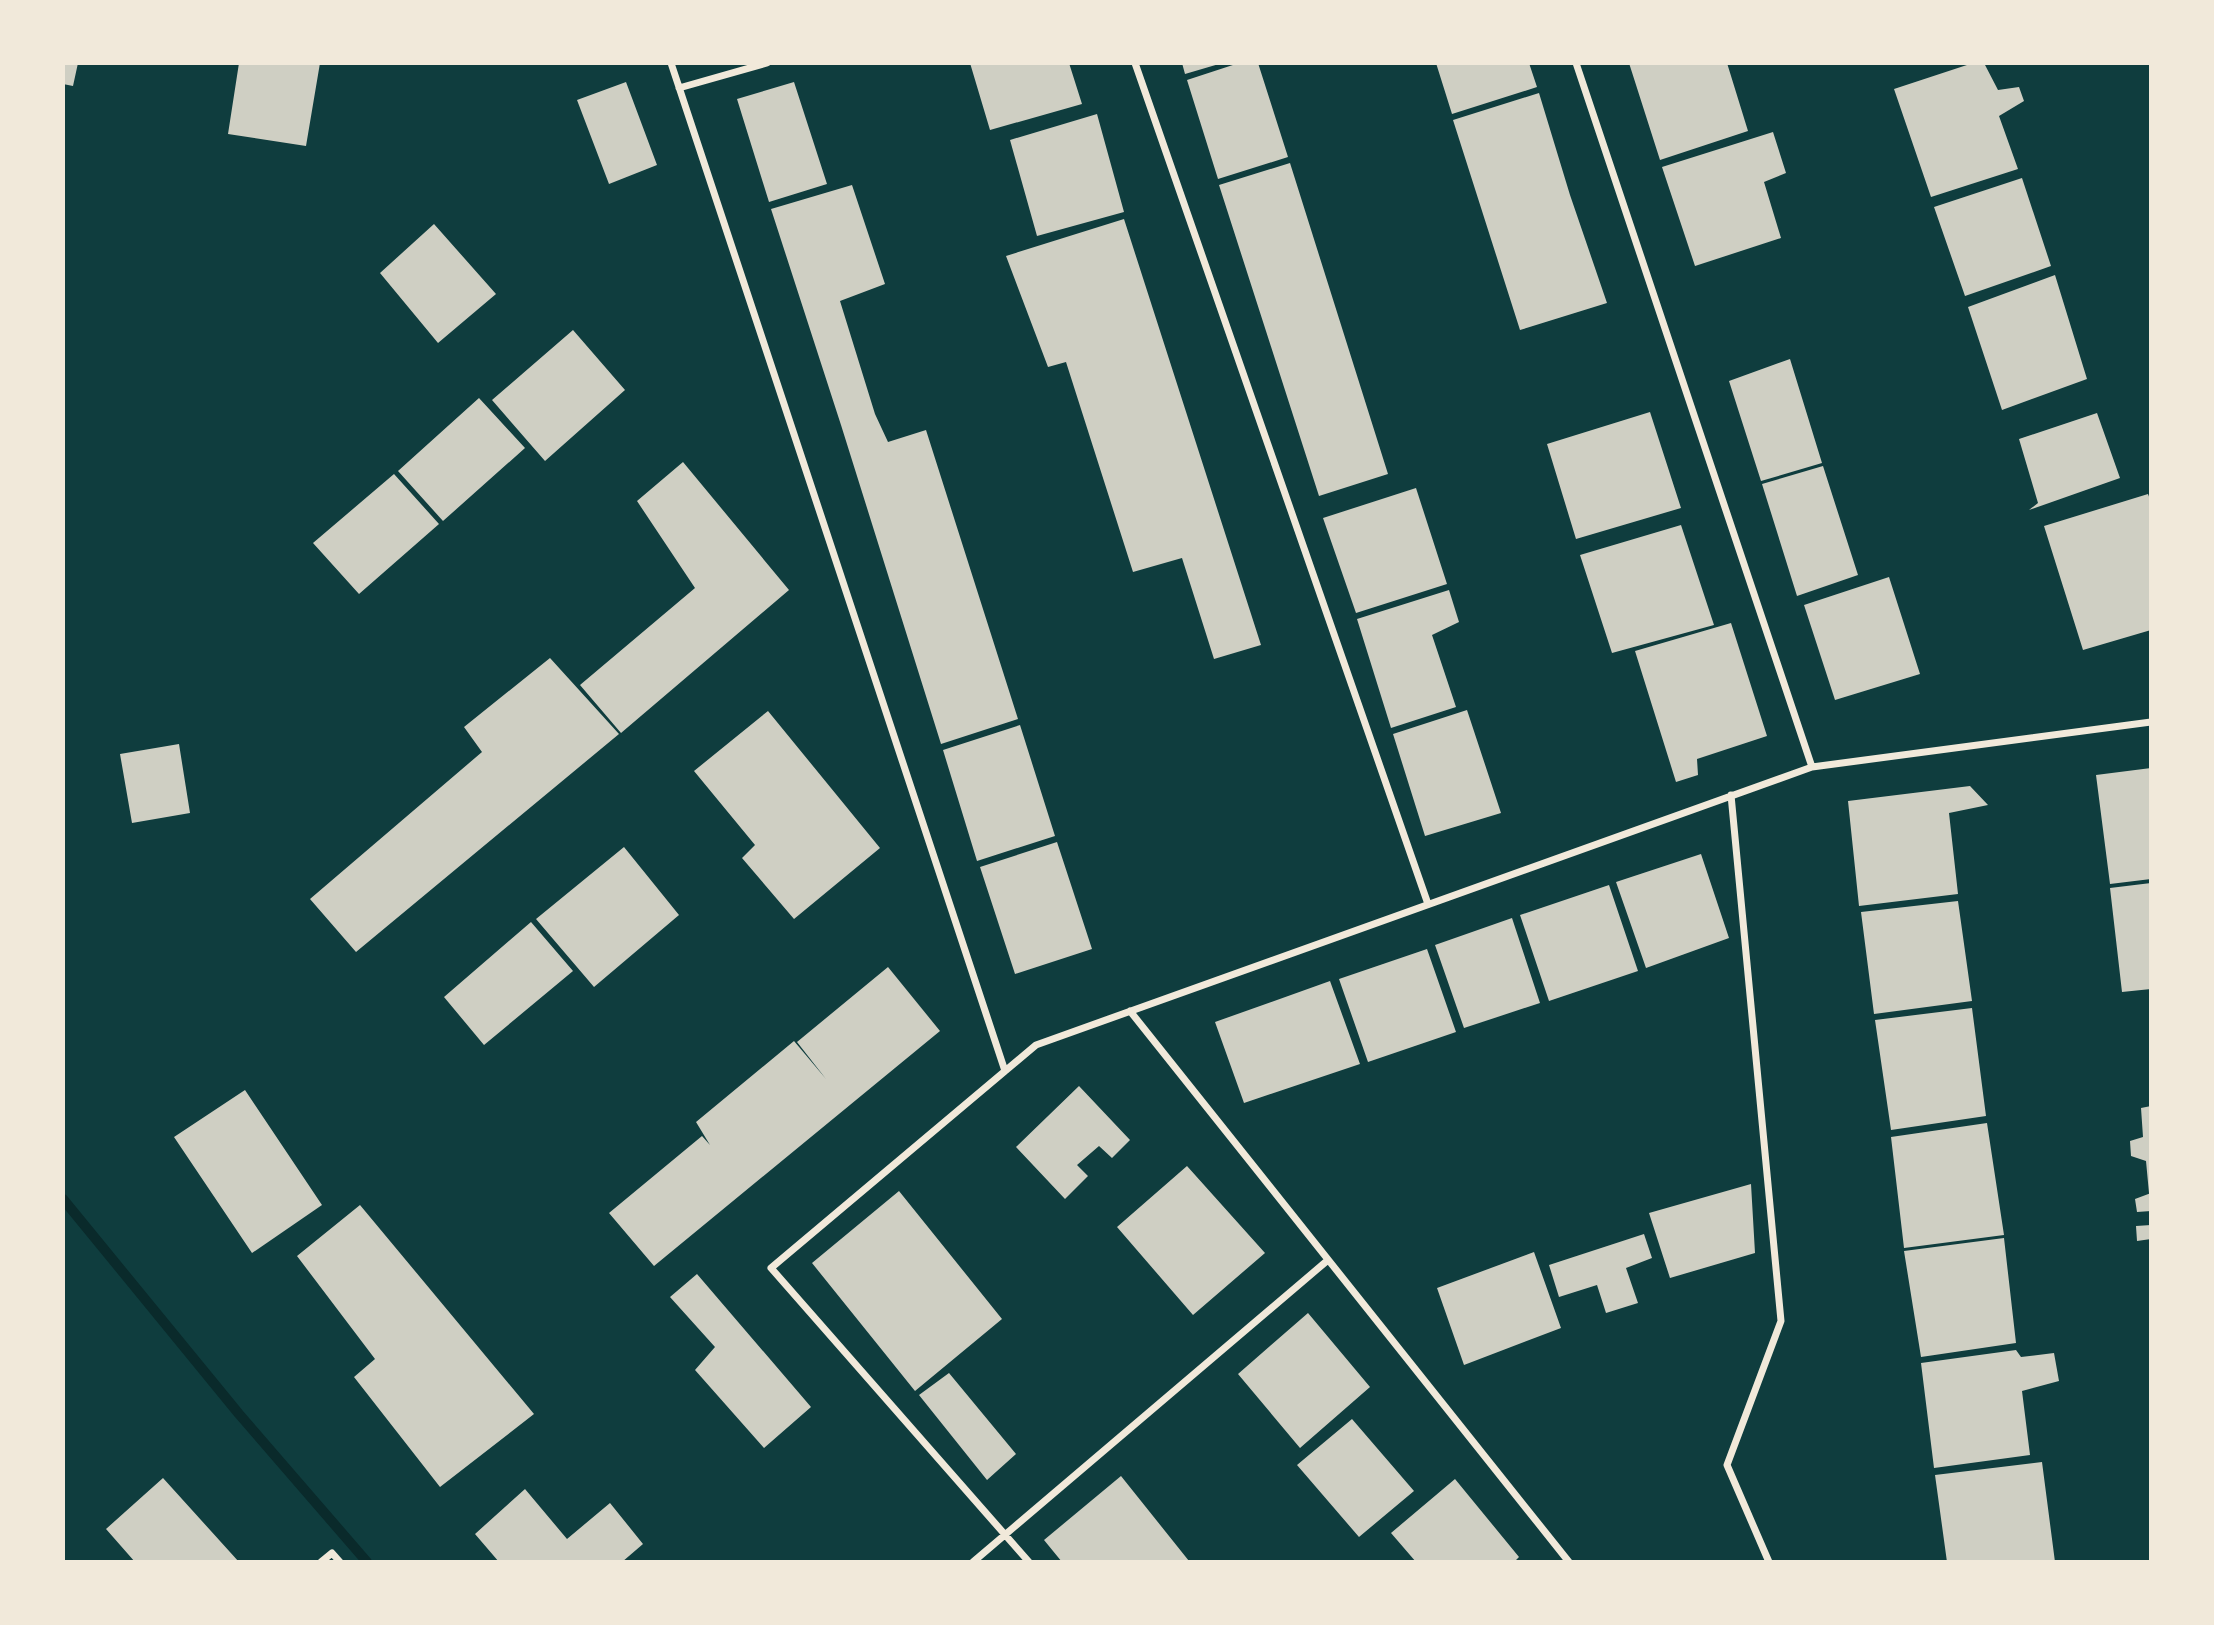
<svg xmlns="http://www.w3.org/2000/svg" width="2214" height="1625" viewBox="0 0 2214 1625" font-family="Overpass,sans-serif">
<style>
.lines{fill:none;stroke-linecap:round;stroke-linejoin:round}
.stream{stroke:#0a2a2b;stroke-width:10}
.building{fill:#cfcfc3}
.minor{stroke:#f1e9da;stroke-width:7}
</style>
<rect width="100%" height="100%" fill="#0f3d3e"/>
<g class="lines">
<path class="stream" d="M 63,1199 L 239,1414 L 367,1562"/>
</g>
<path class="building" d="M 63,63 L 78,63 L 73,86 L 63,84 Z
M 239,63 L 320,63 L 306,146 L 228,134 Z
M 970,63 L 1069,63 L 1082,104 L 990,130 Z
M 1182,63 L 1219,63 L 1219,64 L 1185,74 Z
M 1239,63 L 1258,63 L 1288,157 L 1218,179 L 1187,80 Z
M 1436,63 L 1529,63 L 1537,87 L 1452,114 Z
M 1629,63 L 1727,63 L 1748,131 L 1660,160 Z
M 1973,63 L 1984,63 L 1998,90 L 2019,87 L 2024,101 L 1999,116 L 2018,169 L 1931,197 L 1894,89 Z
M 626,82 L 657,165 L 609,184 L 577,100 Z
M 794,82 L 827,184 L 769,202 L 737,99 Z
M 1539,93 L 1570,195 L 1607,303 L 1520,330 L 1453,120 Z
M 1097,114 L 1124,212 L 1037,236 L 1010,140 Z
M 1773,132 L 1786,173 L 1764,182 L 1781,238 L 1695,266 L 1662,167 Z
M 1290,163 L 1388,474 L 1319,496 L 1219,185 Z
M 2022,178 L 2051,266 L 1965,296 L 1934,207 Z
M 852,185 L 885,284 L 840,301 L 875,414 L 888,442 L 926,430 L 1018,719 L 941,744 L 841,425 L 771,209 Z
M 1124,219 L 1261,645 L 1214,659 L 1182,558 L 1133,572 L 1066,362 L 1048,367 L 1006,256 Z
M 434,224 L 496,294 L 438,343 L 380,273 Z
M 2055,275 L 2087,379 L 2002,410 L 1968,307 Z
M 573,330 L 625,390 L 545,461 L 492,400 Z
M 1790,359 L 1822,463 L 1761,481 L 1729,381 Z
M 479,398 L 525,448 L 443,521 L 398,471 Z
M 1650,412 L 1681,508 L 1576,539 L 1547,444 Z
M 2097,413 L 2120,478 L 2029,510 L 2038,503 L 2019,439 Z
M 683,462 L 789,590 L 621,733 L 580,685 L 695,588 L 637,501 Z
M 1823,466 L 1858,575 L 1797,596 L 1762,484 Z
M 394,474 L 439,524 L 359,594 L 313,543 Z
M 1416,488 L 1447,584 L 1356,613 L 1323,518 Z
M 2148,494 L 2151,502 L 2151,630 L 2083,650 L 2044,526 Z
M 1681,525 L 1714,625 L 1612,653 L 1580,555 Z
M 1889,577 L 1920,674 L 1835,700 L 1804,605 Z
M 1449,590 L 1459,622 L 1432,635 L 1456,707 L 1391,728 L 1357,619 Z
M 1731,623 L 1767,736 L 1697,759 L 1698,775 L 1676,782 L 1635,651 Z
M 550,658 L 619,734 L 356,952 L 310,899 L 482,752 L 464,727 Z
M 1467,710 L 1501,813 L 1425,836 L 1393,734 Z
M 768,711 L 880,848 L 794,919 L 742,858 L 755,845 L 694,771 Z
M 1020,725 L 1055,836 L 977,861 L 943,750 Z
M 179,744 L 190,813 L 132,823 L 120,754 Z
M 2151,768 L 2151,879 L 2110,884 L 2096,775 Z
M 1970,786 L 1988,805 L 1949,813 L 1958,894 L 1859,906 L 1848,801 Z
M 1057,842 L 1092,949 L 1015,974 L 980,867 Z
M 624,847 L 679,915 L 594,987 L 536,919 Z
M 1701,854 L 1729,938 L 1646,968 L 1616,882 Z
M 2151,883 L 2151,989 L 2122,992 L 2110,888 Z
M 1609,885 L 1638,971 L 1549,1001 L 1520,915 Z
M 1958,901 L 1972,1001 L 1874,1014 L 1861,912 Z
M 1512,918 L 1540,1003 L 1464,1028 L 1435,945 Z
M 531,922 L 573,971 L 484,1045 L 444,997 Z
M 1427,949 L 1456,1032 L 1368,1062 L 1339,979 Z
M 888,967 L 940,1031 L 654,1266 L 609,1213 L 702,1136 L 710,1145 L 696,1122 L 794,1041 L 826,1079 L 797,1042 Z
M 1330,981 L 1360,1064 L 1244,1103 L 1215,1022 Z
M 1972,1008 L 1986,1116 L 1891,1130 L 1875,1020 Z
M 1079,1086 L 1130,1140 L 1112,1158 L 1099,1146 L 1077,1165 L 1088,1176 L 1065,1199 L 1016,1147 Z
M 245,1090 L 322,1205 L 252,1253 L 174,1137 Z
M 2151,1106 L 2151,1193 L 2149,1193 L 2146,1161 L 2131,1156 L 2130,1141 L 2143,1137 L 2141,1108 Z
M 1987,1123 L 2004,1235 L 1904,1248 L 1891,1137 Z
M 1187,1166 L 1265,1253 L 1193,1315 L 1117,1227 Z
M 1751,1184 L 1755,1253 L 1670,1278 L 1649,1213 Z
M 899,1191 L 1002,1319 L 915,1391 L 812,1263 Z
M 2151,1193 L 2151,1211 L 2137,1212 L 2135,1199 Z
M 360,1205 L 534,1414 L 440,1487 L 354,1377 L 375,1359 L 297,1256 Z
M 2151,1225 L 2151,1239 L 2137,1241 L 2136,1226 Z
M 1644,1234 L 1652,1258 L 1626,1268 L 1638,1303 L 1606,1313 L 1597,1285 L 1559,1297 L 1549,1265 Z
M 2004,1238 L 2016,1343 L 1921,1357 L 1904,1251 Z
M 1534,1252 L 1561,1328 L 1464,1365 L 1437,1288 Z
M 697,1274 L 811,1407 L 764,1448 L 695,1370 L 715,1347 L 670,1297 Z
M 1308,1313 L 1370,1387 L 1300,1448 L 1238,1374 Z
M 2016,1350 L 2021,1357 L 2054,1353 L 2059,1381 L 2022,1391 L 2030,1455 L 1934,1468 L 1921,1363 Z
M 949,1373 L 1016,1454 L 987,1480 L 919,1395 Z
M 1352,1419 L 1414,1491 L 1359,1537 L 1297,1465 Z
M 2042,1462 L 2055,1562 L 1947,1562 L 1935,1475 Z
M 1121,1476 L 1189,1561 L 1188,1562 L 1062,1562 L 1044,1540 Z
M 163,1478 L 239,1562 L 135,1562 L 106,1529 Z
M 1455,1479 L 1519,1557 L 1514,1562 L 1416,1562 L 1391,1533 Z
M 525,1489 L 567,1539 L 610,1503 L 643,1544 L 622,1562 L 499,1562 L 475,1534 Z"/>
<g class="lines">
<path class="minor" d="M 671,63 L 1005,1071
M 1135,63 L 1428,904
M 1576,63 L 1812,767
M 679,88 L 767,63
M 1731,795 L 1781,1321 L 1727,1465 L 1769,1562
M 1130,1011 L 1569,1562
M 321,1562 L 332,1553 L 340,1562
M 973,1562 L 1328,1260
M 1029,1562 L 771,1268 L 1036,1045 L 1812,767 L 2151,722"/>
</g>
<rect width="2214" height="1625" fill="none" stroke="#f1e9da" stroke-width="130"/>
</svg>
